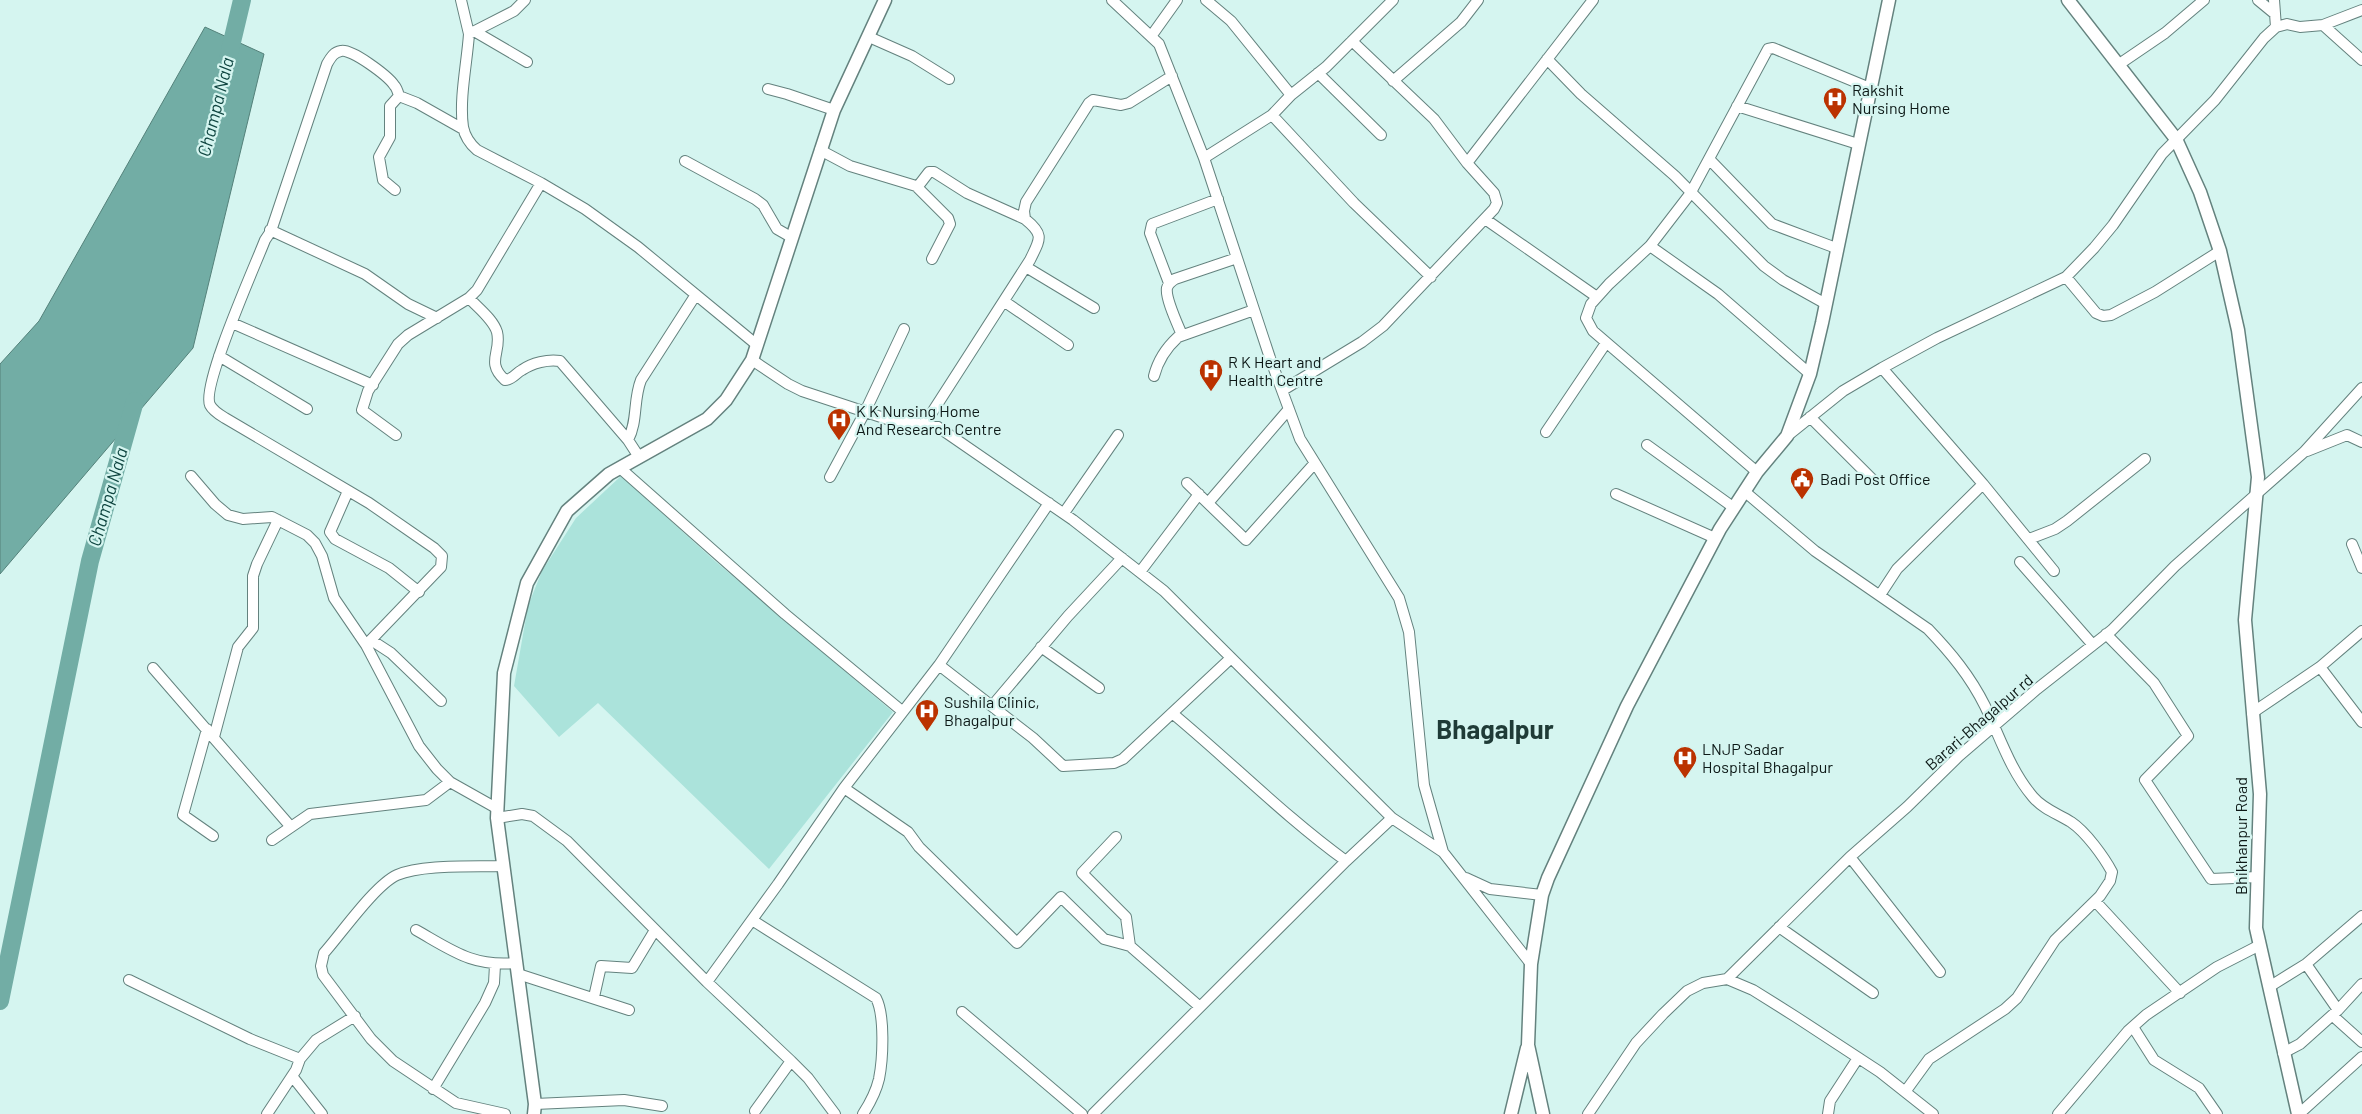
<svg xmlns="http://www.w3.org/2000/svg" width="2362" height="1114" viewBox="0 0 2362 1114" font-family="Barlow,sans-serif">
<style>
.green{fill:#abe3db}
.water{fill:#72ada5;stroke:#54817a}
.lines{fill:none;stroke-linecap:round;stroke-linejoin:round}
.river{stroke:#72ada5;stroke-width:18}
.minor-casing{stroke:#64827e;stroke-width:12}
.major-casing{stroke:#64827e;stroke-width:15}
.minor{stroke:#fff;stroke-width:10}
.major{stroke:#fff;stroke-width:12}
.labels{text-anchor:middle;stroke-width:4.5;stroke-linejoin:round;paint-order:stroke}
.poi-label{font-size:16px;fill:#0d1917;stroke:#d5f5f0;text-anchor:start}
.street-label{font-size:16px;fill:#0d1917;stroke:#d5f5f0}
.water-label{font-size:18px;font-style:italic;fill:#0f4540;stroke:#d5f5f0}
.town-label{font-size:26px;font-weight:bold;fill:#1f3b37;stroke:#d5f5f0}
</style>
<rect width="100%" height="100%" fill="#d5f5f0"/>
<path class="green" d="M 621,476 L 715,561 L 893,712 L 769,869 L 598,703 L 559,737 L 514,686 L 528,606 L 542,571 L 576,518 Z"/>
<path class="water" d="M 205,27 L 264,54 L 193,348 L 0,574 L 0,364 L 39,321 Z"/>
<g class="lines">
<path class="river" d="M 227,63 L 242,0
M 0,1001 L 90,561 L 135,401"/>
<g class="minor-casing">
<path id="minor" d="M 461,0 L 469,34
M 525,0 L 514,11 L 469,34 C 467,63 459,99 463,127 C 465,137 470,144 477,150 L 541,183 L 585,209 L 638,247 L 757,345
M 1112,0 L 1159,44 L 1204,158 L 1270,358 L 1300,439 L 1399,598 L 1409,632 L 1424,785 L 1443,852 L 1531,964
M 1206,0 L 1231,21 L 1291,95
M 2258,0 L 2275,14
M 2274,0 L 2276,27
M 2323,25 L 2362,60
M 474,31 L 527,62
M 1152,35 L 1177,0
M 869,37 L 912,56 L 949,79
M 1547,59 L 1581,94 L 1675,176 L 1764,266 L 1783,280 L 1826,304
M 2118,65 L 2165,33 L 2204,0
M 1318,73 L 1381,135
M 1393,81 L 1461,22 L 1478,0
M 768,89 L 787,94 L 834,110
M 399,96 L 417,103 L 463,129
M 1737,106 L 1858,144
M 1272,115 L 1354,203 L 1431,277
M 820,150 L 850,166 L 916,186 L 919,185 L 929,172 L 934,172 L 967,193 L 1025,219
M 1204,158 L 1272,115 L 1291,95 L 1326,67 L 1393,0
M 1710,160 L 1772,224 L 1836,248
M 685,161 L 755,199 L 763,205 L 777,229 L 791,237
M 1467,163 L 1593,0
M 916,186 L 948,218 L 950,224 L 932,259
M 1485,219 L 1597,297
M 270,230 L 365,274 L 408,304 L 437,318
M 1650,246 L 1718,294 L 1810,374
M 1026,267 L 1094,308
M 2066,277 L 2096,313 L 2103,316 L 2111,315 L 2155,292 L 2220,251
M 1169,283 L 1150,233 L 1152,224 L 1218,199
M 469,298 C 478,308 493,319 497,332 C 502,352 485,362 505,380 C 512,380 516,373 522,370 C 532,363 548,359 560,361 L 628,440 L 639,457
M 1005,302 L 1068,345
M 232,323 L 373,385
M 1182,335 C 1178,325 1165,298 1167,288 C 1168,284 1172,281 1175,279 L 1237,258
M 219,356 L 307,409
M 752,360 L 788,384 L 802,391 L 887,419 L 938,427 L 1073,520 L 1164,591 L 1392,818 L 1443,852
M 1882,368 L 1983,484 L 2054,571
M 1154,376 C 1158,360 1166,348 1178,337 L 1254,310
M 1283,390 L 1362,342 L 1383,326 L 1494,209 L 1497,203 L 1494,193 L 1467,163 L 1434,119 L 1352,41
M 1810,417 L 1873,480
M 924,425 L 1030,260 C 1040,239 1045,235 1025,219 L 1024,211 L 1026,202 L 1089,103 L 1093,100 L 1121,105 L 1129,103 L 1172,76
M 1546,432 L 1606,343
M 396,435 L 362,410 L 368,391 L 398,344 L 408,335 L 469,298 L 477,290 L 541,183
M 1787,436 L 1843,391 L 1882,368 L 1937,338 L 2066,277 L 2094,248 L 2113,225 L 2162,154 L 2215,100 L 2264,38 L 2276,27 L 2287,24 L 2300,27 L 2323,25 L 2362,10
M 628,440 C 638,421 633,400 641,380 L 695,296
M 1647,445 L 1733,507
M 2307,451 L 2347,435 L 2362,442
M 620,468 L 785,614 L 902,711
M 1757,472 L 1593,331 L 1586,318 L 1591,304 L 1609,284 L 1650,246 L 1690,194 L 1768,49 L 1773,48 L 1870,88
M 191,476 L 215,504 L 228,515 L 243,519 L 272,517 L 307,535 L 315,543 L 322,556 L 334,598 L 366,645 L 419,746 L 437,769 L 450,782 L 498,809
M 830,477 L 865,412 L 904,329
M 1187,483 L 1246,540 L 1314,464
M 348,491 L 330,532 L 335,539 L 389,568 L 419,592
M 1744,491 L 1815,551 L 1928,629 C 1951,653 1970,676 1985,706 C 2000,737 2010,770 2033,797 C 2043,809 2058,814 2071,822 C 2086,832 2104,857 2112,872 L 2110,881 L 2100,896 L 2055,940 L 2017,998 L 2005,1009 L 1929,1059 L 1905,1092
M 1616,494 L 1715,538
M 1208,503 L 1289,409
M 1064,513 L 1118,435
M 2029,539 L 2055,529 L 2067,521 L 2145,459
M 2352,544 L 2362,568
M 2020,562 L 2093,645
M 1140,572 L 1199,494
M 1880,595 L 1897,569 L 1983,484
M 2106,634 L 2154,683 L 2188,736 L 2145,780 L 2211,879 L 2258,877
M 371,640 L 391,653 L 441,701
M 366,645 L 441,567 L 442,556 L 434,548 L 369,503 L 225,418 C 220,415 213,411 210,405 C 201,386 255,266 265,240 L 271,231 L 327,64 C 331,57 334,52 341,51 C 351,48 388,76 394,85 C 397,88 398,92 399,96 L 390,106 L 390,137 L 379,157 L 383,180 L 395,190
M 1041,647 L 1099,688
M 939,665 L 1033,738 L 1063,766 L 1114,763 L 1123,759 L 1231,658
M 2320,667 L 2362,722
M 153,668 L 291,827
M 992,706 L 1068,616 L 1122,558
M 1172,713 C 1230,761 1284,816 1346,861
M 2252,713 L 2320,667 L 2362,631
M 207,729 L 183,815 L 213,836
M 214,737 L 238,647 L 253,628 L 253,576 L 257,564 L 278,520
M 844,788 L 908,832 L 919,847 L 1017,943 L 1061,897 L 1104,939 L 1130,946 L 1200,1007
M 497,818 L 522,814 L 533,816 L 567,841 L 707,982 L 791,1061 L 808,1078 L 835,1114
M 1116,837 L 1082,873 L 1126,917 L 1130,946
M 272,840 L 310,814 L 426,800 L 450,782
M 1850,857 L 1940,972
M 503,866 C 474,867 422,864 397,875 C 375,885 341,934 324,953 L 321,966 L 323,975 L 371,1039 L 393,1061 L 456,1103 L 505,1114
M 1466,878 L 1490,889 L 1542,895
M 2095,901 L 2180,993
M 752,920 L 876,998 C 885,1015 883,1059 879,1079 C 876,1092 870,1103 863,1114
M 1779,927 L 1873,993
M 416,930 C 453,951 473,967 516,963
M 2306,964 L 2362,916
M 518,974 L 629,1010
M 1727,979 L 1850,857 L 1907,807 L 1959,756 L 2037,689 L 2112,630 L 2175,566 L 2304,452 L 2362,388
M 129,980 L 250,1039 L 300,1059
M 707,982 L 778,884 L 844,788 L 939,665 L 1049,503
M 2269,987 L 2306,964 L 2338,1010 L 2362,984
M 594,997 L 601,966 L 632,968 L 655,930
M 962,1012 L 1082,1114
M 2333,1016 L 2362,1042
M 2133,1027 L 2154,1060 L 2199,1088 L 2217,1114
M 2283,1053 L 2300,1044 L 2338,1010
M 292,1076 L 322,1114
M 433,1089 L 485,1003 L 494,983 L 495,965
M 535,1104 L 624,1100 L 662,1106
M 755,1111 L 791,1061
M 267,1114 L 296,1070 L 300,1059 L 316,1040 L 355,1016
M 1093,1114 L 1346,861 L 1392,818
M 1588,1114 L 1636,1043 L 1663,1014 L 1687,991 L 1703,983 L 1727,979 L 1753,990 L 1796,1017 L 1880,1072 L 1933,1114
M 1828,1114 L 1830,1101 L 1858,1058
M 2058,1114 L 2128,1031 L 2146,1015 L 2217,967 L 2260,945
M 2299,1114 L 2362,1057"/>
</g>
<g class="major-casing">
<path id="major" d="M 2068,0 L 2176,139 L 2200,192 L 2220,251 L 2238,330 L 2258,477 L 2245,620 L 2260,794 L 2256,928 L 2298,1114
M 534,1114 L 535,1104 L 497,818 L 504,673 L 527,583 L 567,511 L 609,474 L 707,419 L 726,400 L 752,360 L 834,110 L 885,0
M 1511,1114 L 1527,1048
M 1543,1114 L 1528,1045 L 1531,964 L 1542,895 L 1548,878 L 1627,706 L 1720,529 L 1757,472 L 1787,436 L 1810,374 L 1822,323 L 1889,0"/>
</g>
<use href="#minor" class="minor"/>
<use href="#major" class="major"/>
</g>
<defs>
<g id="hospital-pin" transform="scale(1.25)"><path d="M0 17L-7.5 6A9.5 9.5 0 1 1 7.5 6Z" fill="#bb3200" stroke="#d5f5f0"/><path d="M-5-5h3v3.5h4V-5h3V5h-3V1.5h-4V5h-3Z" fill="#fff"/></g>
<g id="civic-pin" transform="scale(1.25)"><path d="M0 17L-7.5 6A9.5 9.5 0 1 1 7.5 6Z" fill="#bb3200" stroke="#d5f5f0"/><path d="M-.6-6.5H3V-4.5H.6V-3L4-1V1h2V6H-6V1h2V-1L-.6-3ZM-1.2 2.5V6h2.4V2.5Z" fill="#fff"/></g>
</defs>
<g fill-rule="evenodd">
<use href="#hospital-pin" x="1835" y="99"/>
<use href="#hospital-pin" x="1211" y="371"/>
<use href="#hospital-pin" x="839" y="420"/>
<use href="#civic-pin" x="1802" y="479"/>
<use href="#hospital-pin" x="927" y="711"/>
<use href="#hospital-pin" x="1685" y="758"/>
</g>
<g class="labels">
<g class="poi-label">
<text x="1852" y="96">Rakshit<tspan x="1852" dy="18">Nursing Home</tspan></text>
<text x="1228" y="368">R K Heart and<tspan x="1228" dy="18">Health Centre</tspan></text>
<text x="856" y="417">K K Nursing Home<tspan x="856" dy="18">And Research Centre</tspan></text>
<text x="1820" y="485">Badi Post Office</text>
<text x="944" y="708">Sushila Clinic,<tspan x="944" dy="18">Bhagalpur</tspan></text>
<text x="1702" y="755">LNJP Sadar<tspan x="1702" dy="18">Hospital Bhagalpur</tspan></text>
</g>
<g class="street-label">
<text transform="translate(1979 722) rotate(-41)" y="6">Barari-Bhagalpur rd</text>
<text transform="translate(2241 836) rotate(-90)" y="6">Bhikhanpur Road</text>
</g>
<g class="water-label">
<text transform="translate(216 107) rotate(-76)" y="6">Champa Nala</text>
<text transform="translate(108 497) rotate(-74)" y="6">Champa Nala</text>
</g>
<g class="town-label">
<text x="1495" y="739">Bhagalpur</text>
</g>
</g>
</svg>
